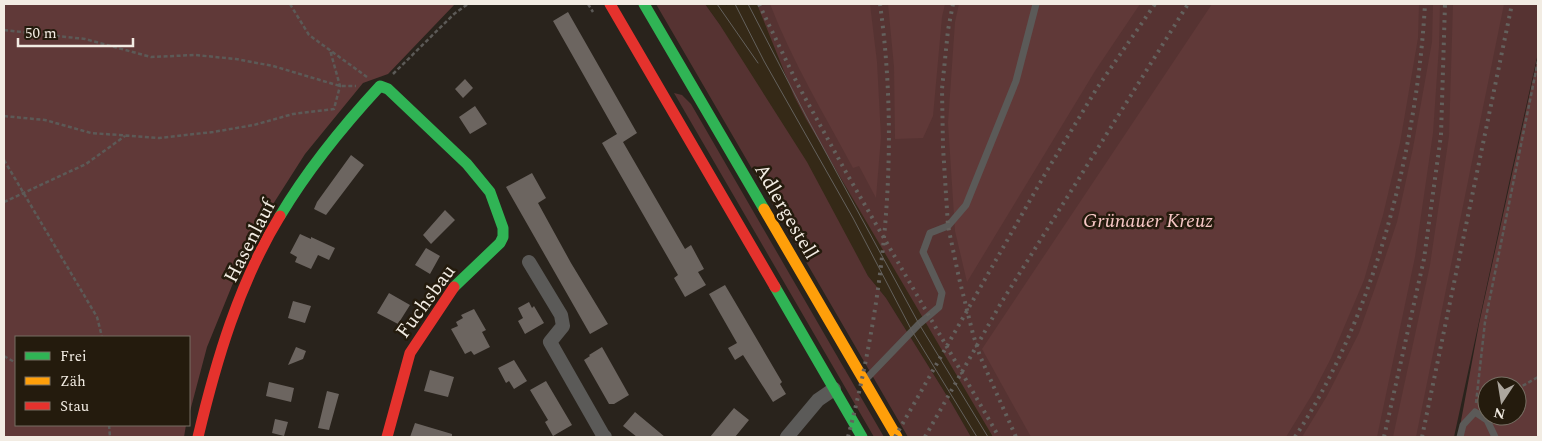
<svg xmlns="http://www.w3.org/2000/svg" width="1542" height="441" viewBox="0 0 1542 441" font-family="Spectral,serif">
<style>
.built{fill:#352917}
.green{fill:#563332}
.forest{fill:#603938;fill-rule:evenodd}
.building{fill:#6c6560}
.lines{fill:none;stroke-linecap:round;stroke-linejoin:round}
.path{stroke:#5c5a57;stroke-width:2.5;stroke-dasharray:4 2.5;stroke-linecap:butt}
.lane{stroke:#5b5a58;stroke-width:7}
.street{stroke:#5b5a58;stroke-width:14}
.fast{stroke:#30b455;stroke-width:11}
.slow{stroke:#ff9f0a;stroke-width:11}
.jam{stroke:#e5322d;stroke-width:11}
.tram{stroke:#64615d;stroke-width:1}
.rail{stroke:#64615d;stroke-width:4;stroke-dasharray:2.5 5;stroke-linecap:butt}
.labels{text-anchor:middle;stroke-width:5;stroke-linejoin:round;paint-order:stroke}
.street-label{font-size:20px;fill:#f2ece3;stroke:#241b0d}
.park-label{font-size:20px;font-style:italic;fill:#f7c7c5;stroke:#241b0d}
</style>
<rect width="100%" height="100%" fill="#29231c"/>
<path class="built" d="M 705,4 L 725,4 L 727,6 L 727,4 L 770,4 L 1031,437 L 971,437 L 952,404 L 886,298 L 868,276 L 720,25 Z"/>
<path class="green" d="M 656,4 L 705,4 L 720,25 L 807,162 L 868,276 L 886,298 L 952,404 L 971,437 L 908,437 Z
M 757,4 L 1538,4 L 1538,53 L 1511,174 L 1454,437 L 993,437 L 806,119 L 794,96 Z
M 674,93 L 682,95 L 691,104 L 884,437 L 874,437 Z"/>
<path class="forest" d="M 4,4 L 455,4 L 388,74 L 363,83 L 305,154 L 261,223 L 240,266 L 207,347 L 189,415 L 189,337 L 16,337 L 16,425 L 186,425 L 184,437 L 4,437 Z
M 770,4 L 870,4 L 877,62 L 881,137 L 876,198 L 859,166 L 853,168 C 824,114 792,61 770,4 Z
M 888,4 L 945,4 L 942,17 L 933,116 L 923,138 L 895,139 L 894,67 Z
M 959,4 L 1140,4 L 1095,71 L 967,282 L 955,231 L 948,123 L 955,22 Z
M 1212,4 L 1419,4 L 1418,38 L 1400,143 L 1383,215 L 1364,280 L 1331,358 L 1313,393 L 1286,437 L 1031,437 L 982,349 Z
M 1433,4 L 1440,4 L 1439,46 L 1433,133 L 1415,257 L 1377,437 L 1302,437 L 1327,396 L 1359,333 L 1376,285 L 1397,222 L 1413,148 L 1432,42 Z
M 1453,4 L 1504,4 L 1416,437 L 1393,437 L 1430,265 L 1449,136 Z
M 1538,56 L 1538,437 L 1458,437 L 1479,324 ZM 1487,386 L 1517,386 L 1517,416 L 1487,416 Z"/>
<path class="building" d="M 568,12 L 637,133 L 623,142 L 685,249 L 691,245 L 704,269 L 698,272 L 706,285 L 685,297 L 674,278 L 678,275 L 602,143 L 617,134 L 553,21 Z
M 465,79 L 473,88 L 463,98 L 455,89 Z
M 475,106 L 487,124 L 470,134 L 459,117 Z
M 351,155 L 364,165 L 326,215 L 314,209 L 317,202 Z
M 532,173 L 546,198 L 538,203 L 571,263 L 608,324 L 590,334 L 506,187 Z
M 445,210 L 455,220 L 431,244 L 423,235 Z
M 300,234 L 311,239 L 311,237 L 335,248 L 329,260 L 318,255 L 311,269 L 295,262 L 297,257 L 290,253 Z
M 426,248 L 440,256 L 430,274 L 415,265 Z
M 725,285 L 782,382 L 780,384 L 786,394 L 773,402 L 743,355 L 735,360 L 728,348 L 737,343 L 709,294 Z
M 389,293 L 410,305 L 398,324 L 377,313 Z
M 293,301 L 311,306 L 305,323 L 288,318 Z
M 529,302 L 532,308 L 534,306 L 544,323 L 525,334 L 518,321 L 523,318 L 518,308 Z
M 474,309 L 486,330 L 482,332 L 490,347 L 474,355 L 471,351 L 465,354 L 451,329 L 458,326 L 456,322 L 463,318 L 461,315 Z
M 296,347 L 306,351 L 303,359 L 288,365 Z
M 602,347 L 629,395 L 614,404 L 609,404 L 584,360 L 590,356 L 589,355 Z
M 514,360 L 527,381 L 514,389 L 509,381 L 506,383 L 498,368 Z
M 430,370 L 454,377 L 448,397 L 424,391 Z
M 546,381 L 572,425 L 553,436 L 545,422 L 548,420 L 530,390 Z
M 269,382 L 294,388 L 291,402 L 266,396 Z
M 327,391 L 339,394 L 329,430 L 318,428 Z
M 734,408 L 749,420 L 735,437 L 710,437 Z
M 635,412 L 665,437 L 637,437 L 623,426 Z
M 275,419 L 288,422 L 284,436 L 272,433 Z
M 415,423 L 452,434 L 452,437 L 410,437 Z"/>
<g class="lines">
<path class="path" d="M 290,4 L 309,35 L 367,77
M 588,4 L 593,12
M 4,30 L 85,39 L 151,57 L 195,55 L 236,59 L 273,66 L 340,86 L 356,86
M 393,74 L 454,14 L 468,4
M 4,116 L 45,120 L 91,133 L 159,138 L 213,132 L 254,125 L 293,114 L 334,109 L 340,86 L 330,50
M 4,160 L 97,317 L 102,337
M 4,202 L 86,164 L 125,136
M 4,356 L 16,363
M 1517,389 L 1538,377
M 1476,403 L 1485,322 L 1538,61
M 109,425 L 110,437"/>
<path class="lane" d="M 867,378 L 919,324 L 939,307 L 942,293 L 923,252 L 930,233 L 948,226 L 966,205 L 1016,81 L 1036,4
M 1460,437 L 1463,425 L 1475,412 L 1487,420 L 1495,437"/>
<path class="street" d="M 529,262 L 561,315 L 563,326 L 550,342 L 603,435 L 605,437
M 787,437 L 818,400 L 834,389"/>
<path class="fast" d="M 644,4 L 764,209
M 280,216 C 308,169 343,126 380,86 L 388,89 L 467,164 L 490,192 L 503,228 L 503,237 L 500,243 L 454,287
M 775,287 L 862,437"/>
<path class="slow" d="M 764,209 L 897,437"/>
<path class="jam" d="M 610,4 L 775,287
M 198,437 C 216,361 239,283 280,216
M 387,437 L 410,353 L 454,287"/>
<path class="tram" d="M 717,4 L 758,63
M 735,4 L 764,61 L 853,218 L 912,331 L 977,437
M 748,4 L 806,116 L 919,324 L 988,437"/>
<path class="rail" d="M 759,4 L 798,85 L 847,174 L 999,437
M 953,4 L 948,30 L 942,89 L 943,147 L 948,226 L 959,278 L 973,334 L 980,356 L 1016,437
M 848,437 C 885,297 900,148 880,4
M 895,437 L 1045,174 L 1097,88 L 1155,4
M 925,437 L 1001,303 L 1188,4
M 1295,437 C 1375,315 1417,148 1425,4
M 1384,437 L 1424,259 L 1441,135 L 1445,4
M 1422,437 L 1512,4"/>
</g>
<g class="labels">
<g class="street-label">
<text transform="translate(787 211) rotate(60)" y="7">Adlergestell</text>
<text transform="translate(249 241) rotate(-63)" y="7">Hasenlauf</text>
<text transform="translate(425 301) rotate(-54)" y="7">Fuchsbau</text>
</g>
<g class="park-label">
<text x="1148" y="227">Grünauer Kreuz</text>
</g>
</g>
<rect width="1542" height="441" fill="none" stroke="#f2ece3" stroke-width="10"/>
<rect x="15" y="336" width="175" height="90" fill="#241b0d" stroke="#766f63"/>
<rect x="25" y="352" width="25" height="8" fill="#30b455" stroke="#766f63"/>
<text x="60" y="361" font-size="15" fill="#f2ece3">Frei</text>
<rect x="25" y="377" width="25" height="8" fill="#ff9f0a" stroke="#766f63"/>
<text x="60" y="386" font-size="15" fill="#f2ece3">Zäh</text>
<rect x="25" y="402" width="25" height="8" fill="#e5322d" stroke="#766f63"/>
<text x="60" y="411" font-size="15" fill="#f2ece3">Stau</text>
<g transform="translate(1502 401) rotate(192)"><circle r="24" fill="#241b0d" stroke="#766f63"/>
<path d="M0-4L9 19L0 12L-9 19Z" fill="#aca69d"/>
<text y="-8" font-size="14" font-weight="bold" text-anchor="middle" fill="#f2ece3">N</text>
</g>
<path d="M18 38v8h115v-8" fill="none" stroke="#f2ece3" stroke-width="2.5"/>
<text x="25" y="38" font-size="15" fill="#f2ece3" stroke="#241b0d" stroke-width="4" paint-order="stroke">50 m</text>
</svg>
